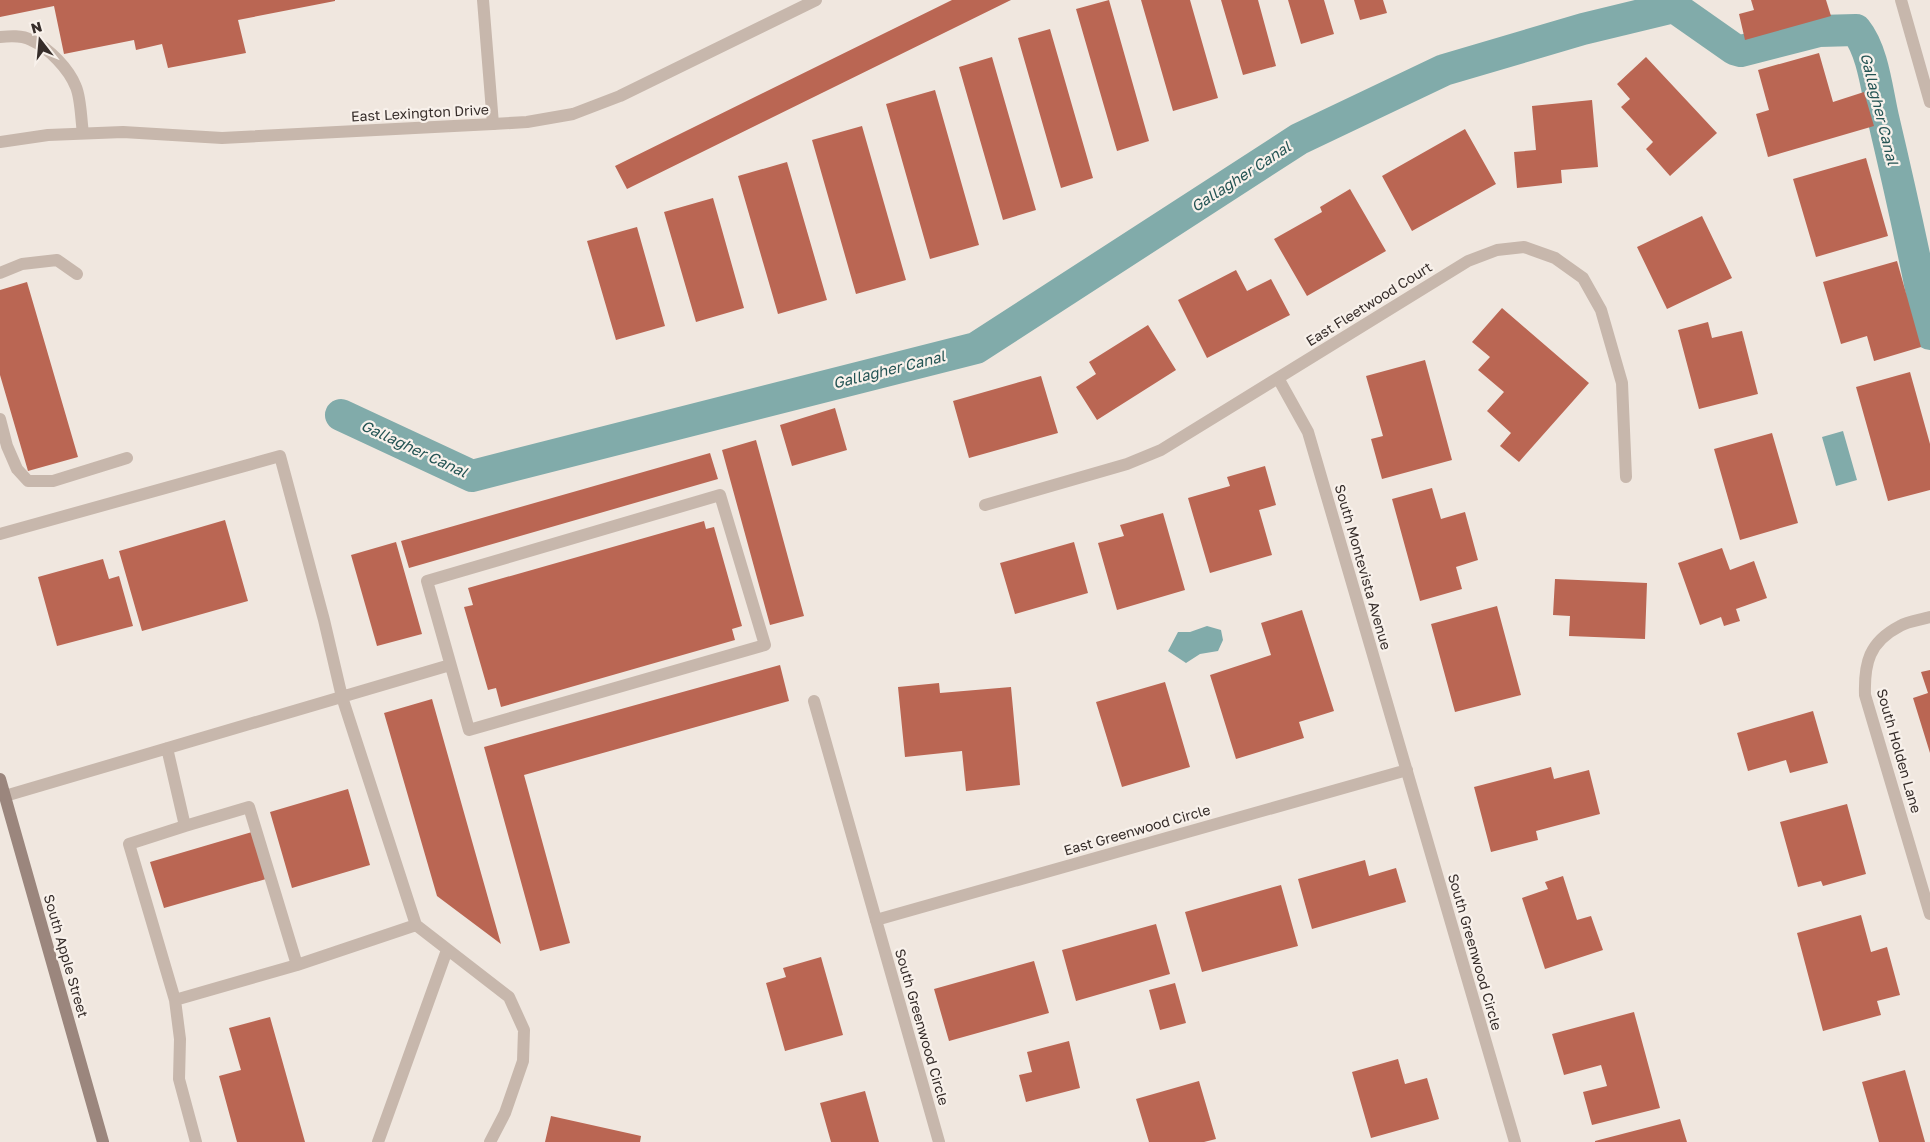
<svg xmlns="http://www.w3.org/2000/svg" width="1930" height="1142" viewBox="0 0 1930 1142" font-family="'Golos Text',sans-serif">
<style>
.water{fill:#81abaa}
.lines{fill:none;stroke-linecap:round;stroke-linejoin:round}
.canal{stroke:#81abaa;stroke-width:32}
.building{fill:#ba6653}
.service{stroke:#c7b7ac;stroke-width:12}
.minor{stroke:#c7b7ac;stroke-width:12}
.secondary{stroke:#9b867d;stroke-width:12}
.labels{text-anchor:middle;stroke-width:4.5;stroke-linejoin:round;paint-order:stroke}
.street-label{font-size:14px;fill:#362d2a;stroke:#f8f1eb}
.water-label{font-size:15px;font-style:italic;fill:#245454;stroke:#f8f1eb}
</style>
<rect width="100%" height="100%" fill="#f0e7df"/>
<path class="water" d="M 1843,431 L 1857,480 L 1836,486 L 1822,437 Z
M 1207,626 L 1221,630 L 1223,640 L 1218,651 L 1200,654 L 1186,663 L 1168,651 L 1178,632 L 1190,632 Z"/>
<g class="lines">
<path class="canal" d="M 341,415 L 472,476 L 976,348 L 1299,139 L 1444,70 L 1583,29 L 1674,7 L 1734,49 L 1741,51 L 1819,31 L 1856,30 C 1873,51 1877,91 1883,117 C 1900,189 1916,261 1930,334"/>
</g>
<path class="building" d="M 0,0 L 335,0 L 335,1 L 238,20 L 246,53 L 168,68 L 162,44 L 136,50 L 134,40 L 64,54 L 54,6 L 0,17 Z
M 952,0 L 1011,0 L 627,189 L 615,166 Z
M 1109,0 L 1149,141 L 1117,151 L 1076,9 Z
M 1141,0 L 1190,0 L 1218,98 L 1173,111 Z
M 1221,0 L 1258,0 L 1276,66 L 1243,75 Z
M 1288,0 L 1324,0 L 1334,34 L 1301,44 Z
M 1354,0 L 1383,0 L 1387,13 L 1360,20 Z
M 1751,0 L 1826,0 L 1831,16 L 1745,40 L 1739,14 L 1754,10 Z
M 1050,29 L 1093,178 L 1061,188 L 1018,38 Z
M 1819,53 L 1833,102 L 1864,92 L 1874,126 L 1768,157 L 1756,114 L 1769,110 L 1758,70 Z
M 992,57 L 1036,210 L 1003,220 L 959,67 Z
M 1646,57 L 1717,133 L 1670,176 L 1646,149 L 1653,142 L 1621,107 L 1630,99 L 1617,84 Z
M 935,90 L 979,245 L 930,259 L 886,104 Z
M 1592,100 L 1598,167 L 1561,170 L 1562,183 L 1517,188 L 1514,152 L 1536,150 L 1532,106 Z
M 862,126 L 906,280 L 856,294 L 812,140 Z
M 1465,129 L 1496,184 L 1412,231 L 1382,176 Z
M 1866,158 L 1888,236 L 1816,257 L 1793,179 Z
M 787,162 L 827,300 L 778,314 L 738,176 Z
M 1350,189 L 1386,251 L 1307,296 L 1274,239 L 1322,212 L 1320,207 Z
M 713,198 L 744,308 L 696,322 L 664,212 Z
M 1702,216 L 1732,278 L 1667,309 L 1637,247 Z
M 637,227 L 665,326 L 616,340 L 587,241 Z
M 1897,261 L 1921,347 L 1874,361 L 1867,336 L 1841,344 L 1823,282 Z
M 1236,270 L 1247,291 L 1271,279 L 1290,315 L 1207,358 L 1178,300 Z
M 27,282 L 78,457 L 28,471 L 0,375 L 0,290 Z
M 1502,308 L 1589,383 L 1519,462 L 1500,446 L 1511,433 L 1487,411 L 1504,392 L 1478,370 L 1490,357 L 1472,342 Z
M 1708,322 L 1712,338 L 1742,331 L 1758,394 L 1699,409 L 1678,330 Z
M 1148,325 L 1176,370 L 1097,420 L 1076,387 L 1096,374 L 1089,362 Z
M 1425,360 L 1452,460 L 1382,479 L 1371,439 L 1383,436 L 1366,376 Z
M 1910,372 L 1930,444 L 1930,490 L 1888,501 L 1856,387 Z
M 1041,376 L 1058,433 L 969,458 L 953,401 Z
M 835,408 L 847,450 L 792,466 L 780,425 Z
M 1772,433 L 1798,523 L 1740,540 L 1714,449 Z
M 756,440 L 804,616 L 770,625 L 722,450 Z
M 710,453 L 718,479 L 409,568 L 401,541 Z
M 1265,466 L 1276,505 L 1259,510 L 1272,555 L 1210,573 L 1188,498 L 1230,486 L 1227,477 Z
M 1432,488 L 1441,519 L 1465,512 L 1478,560 L 1456,567 L 1462,589 L 1420,601 L 1392,499 Z
M 1163,513 L 1185,590 L 1117,610 L 1098,543 L 1124,536 L 1120,525 Z
M 225,520 L 248,601 L 142,631 L 119,551 Z
M 704,521 L 706,529 L 714,527 L 742,626 L 732,629 L 735,640 L 501,707 L 496,688 L 488,690 L 464,607 L 473,605 L 468,588 Z
M 396,542 L 422,634 L 377,646 L 351,555 Z
M 1074,542 L 1088,593 L 1015,614 L 1000,563 Z
M 1722,548 L 1730,570 L 1754,561 L 1767,598 L 1736,609 L 1740,621 L 1724,626 L 1721,617 L 1700,625 L 1678,563 Z
M 103,559 L 109,579 L 119,576 L 133,626 L 57,646 L 38,577 Z
M 1555,579 L 1647,583 L 1645,639 L 1569,636 L 1570,616 L 1553,615 Z
M 1497,606 L 1521,695 L 1455,712 L 1431,624 Z
M 1302,610 L 1334,711 L 1299,722 L 1304,738 L 1236,759 L 1210,675 L 1271,655 L 1261,623 Z
M 780,665 L 789,701 L 524,775 L 570,943 L 540,951 L 484,747 Z
M 1930,670 L 1930,753 L 1913,698 L 1928,693 L 1921,672 Z
M 1165,682 L 1190,767 L 1122,787 L 1096,702 Z
M 939,683 L 940,693 L 1011,687 L 1020,785 L 966,791 L 962,751 L 905,757 L 898,687 Z
M 432,699 L 501,944 L 437,896 L 384,713 Z
M 1813,711 L 1828,763 L 1790,773 L 1786,760 L 1748,771 L 1737,733 Z
M 1551,767 L 1554,779 L 1589,770 L 1600,814 L 1536,831 L 1538,840 L 1491,852 L 1474,787 Z
M 348,789 L 370,865 L 292,888 L 270,812 Z
M 1847,804 L 1866,874 L 1823,886 L 1821,881 L 1798,887 L 1780,822 Z
M 252,832 L 266,879 L 164,908 L 150,862 Z
M 1365,860 L 1369,876 L 1396,868 L 1406,902 L 1312,929 L 1298,879 Z
M 1563,876 L 1577,920 L 1591,916 L 1603,950 L 1545,969 L 1522,898 L 1548,889 L 1545,882 Z
M 1281,885 L 1298,946 L 1202,972 L 1185,912 Z
M 1861,915 L 1871,952 L 1887,947 L 1900,995 L 1877,1001 L 1881,1015 L 1823,1031 L 1797,933 Z
M 1156,924 L 1170,974 L 1076,1001 L 1062,950 Z
M 821,957 L 843,1035 L 785,1051 L 766,983 L 786,977 L 783,968 Z
M 1034,961 L 1049,1013 L 949,1041 L 934,989 Z
M 1175,983 L 1186,1023 L 1160,1030 L 1149,990 Z
M 1634,1012 L 1660,1108 L 1592,1125 L 1583,1092 L 1607,1086 L 1601,1065 L 1564,1075 L 1552,1034 Z
M 270,1017 L 305,1142 L 237,1142 L 219,1076 L 241,1070 L 229,1028 Z
M 1069,1041 L 1080,1088 L 1026,1102 L 1019,1075 L 1032,1072 L 1027,1052 Z
M 1398,1059 L 1405,1084 L 1427,1078 L 1439,1119 L 1371,1138 L 1352,1072 Z
M 1905,1070 L 1925,1142 L 1879,1142 L 1862,1082 Z
M 1199,1081 L 1216,1139 L 1204,1142 L 1149,1142 L 1136,1099 Z
M 865,1091 L 879,1142 L 831,1142 L 820,1103 Z
M 551,1116 L 641,1136 L 640,1142 L 545,1142 Z
M 1680,1119 L 1687,1142 L 1595,1142 L 1595,1141 Z"/>
<g class="lines">
<path class="service" d="M 483,0 L 493,124
M 0,37 C 10,36 22,35 31,40 C 49,48 69,69 76,87 C 81,99 81,120 83,133
M 0,273 L 22,264 L 57,260 L 77,274
M 0,419 L 7,446 L 17,469 L 28,481 L 53,481 L 127,458
M 720,495 L 765,645 L 469,730 L 427,581 Z
M 0,534 L 280,456 L 324,620 L 342,697 L 416,925 L 509,997 L 524,1030 L 523,1061 L 505,1113 L 490,1142
M 814,701 L 876,920
M 167,748 L 185,826 L 249,807 L 297,965 L 175,1000 L 129,844 L 185,826
M 5,796 L 450,665
M 297,965 L 416,925
M 175,1000 L 180,1039 L 179,1079 L 196,1142
M 378,1142 L 447,950"/>
<path class="minor" d="M 1901,0 L 1930,102
M 0,142 L 48,135 L 123,132 L 222,138 L 493,124 L 527,122 L 573,114 L 620,96 L 816,0
M 1278,378 L 1308,432 L 1515,1142
M 985,505 L 1127,464 L 1161,450 L 1468,261 L 1497,250 L 1524,247 L 1555,258 L 1583,278 L 1601,310 L 1622,383 L 1626,477
M 1930,617 C 1920,620 1908,621 1900,626 C 1869,642 1864,663 1865,695 L 1930,914
M 939,1142 L 876,920 L 1407,770"/>
<path class="secondary" d="M 0,779 L 103,1142"/>
</g>
<g class="labels">
<g class="street-label">
<text transform="translate(420 113) rotate(-3)" y="5">East Lexington Drive</text>
<text transform="translate(1369 304) rotate(-32)" y="5">East Fleetwood Court</text>
<text transform="translate(1363 567) rotate(74)" y="5">South Montevista Avenue</text>
<text transform="translate(1899 751) rotate(74)" y="5">South Holden Lane</text>
<text transform="translate(1137 830) rotate(-16)" y="5">East Greenwood Circle</text>
<text transform="translate(1475 952) rotate(74)" y="5">South Greenwood Circle</text>
<text transform="translate(66 956) rotate(74)" y="5">South Apple Street</text>
<text transform="translate(922 1027) rotate(74)" y="5">South Greenwood Circle</text>
</g>
<g class="water-label">
<text transform="translate(1879 109) rotate(76)" y="5">Gallagher Canal</text>
<text transform="translate(1241 177) rotate(-33)" y="5">Gallagher Canal</text>
<text transform="translate(889 370) rotate(-14)" y="5">Gallagher Canal</text>
<text transform="translate(414 449) rotate(25)" y="5">Gallagher Canal</text>
</g>
</g>
<g transform="translate(40 40) rotate(344)" stroke="#f8f1eb" stroke-width="4" paint-order="stroke">
<path d="M0-4L9 19L0 12L-9 19Z" fill="#362d2a"/>
<text y="-8" font-size="14" font-weight="bold" text-anchor="middle" fill="#362d2a">N</text>
</g>
</svg>
